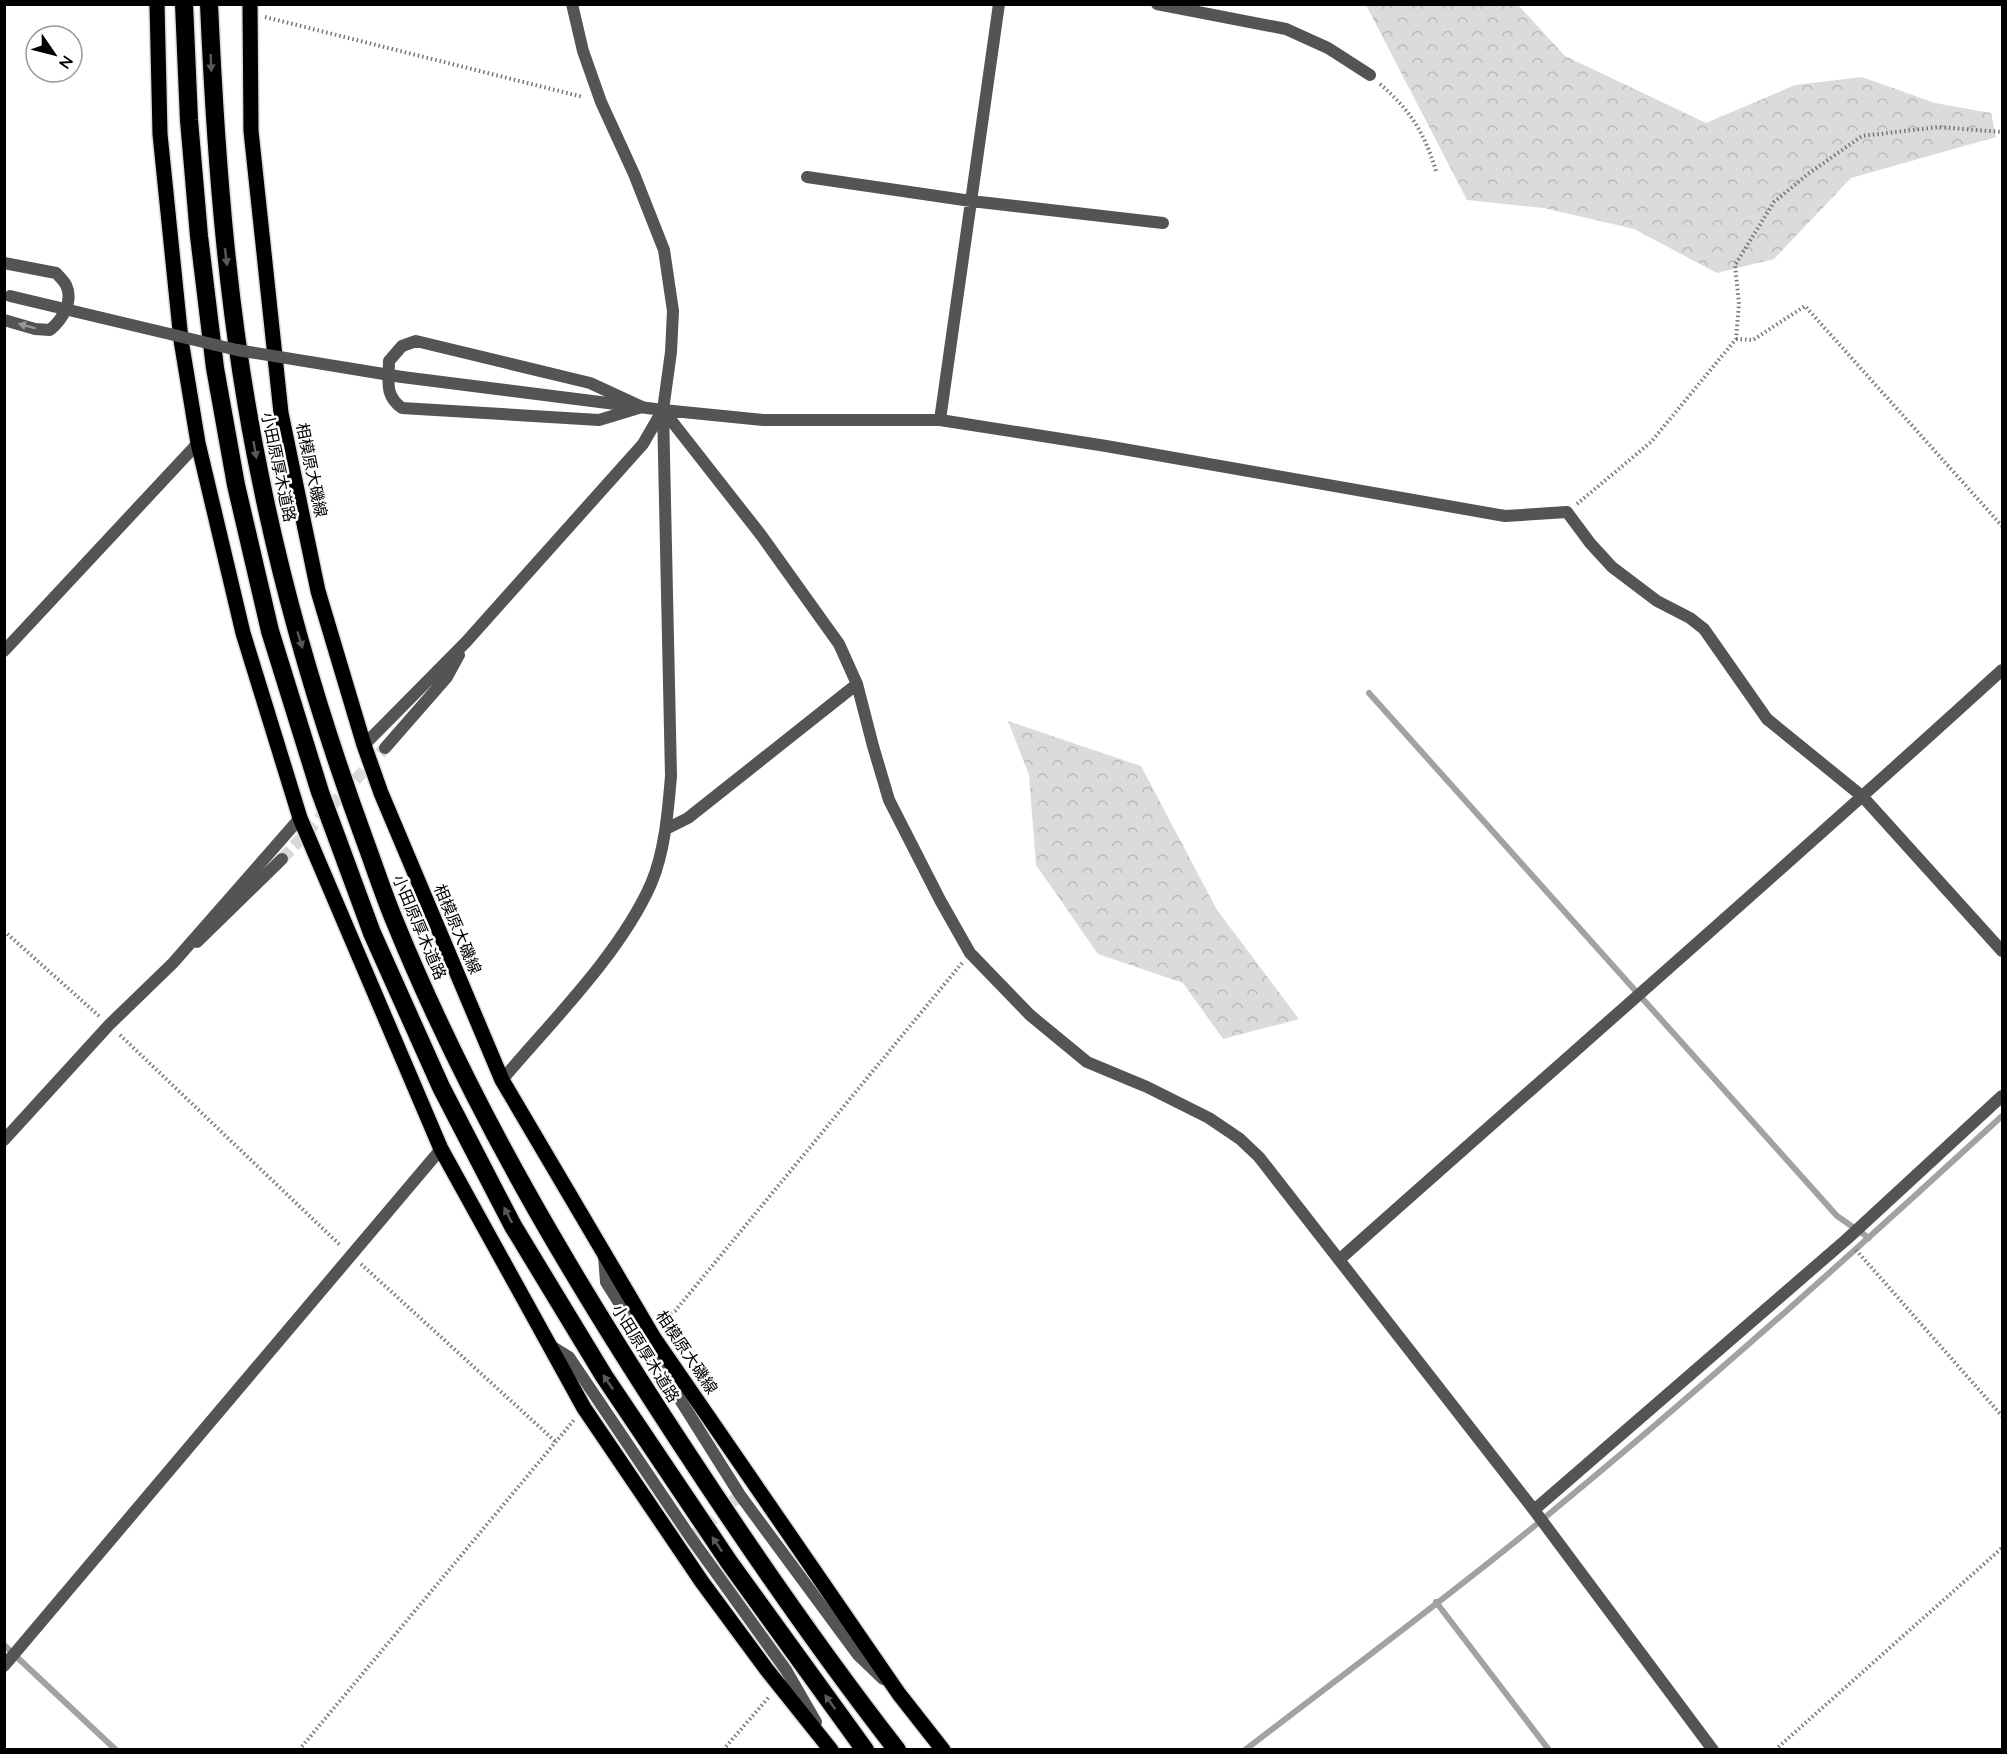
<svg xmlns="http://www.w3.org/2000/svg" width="2007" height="1754" viewBox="0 0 2007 1754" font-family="Quicksand,'Noto Sans JP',sans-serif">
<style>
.forest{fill:url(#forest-crowns)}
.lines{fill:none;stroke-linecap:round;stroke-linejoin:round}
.stream{stroke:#a2a2a2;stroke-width:6}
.minor-tunnel{stroke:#d9d9d9;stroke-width:12;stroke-dasharray:12 6;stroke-linecap:butt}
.primary-casing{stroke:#dbdbdb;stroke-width:18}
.motorway-casing{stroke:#dbdbdb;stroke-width:21}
.path{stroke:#767676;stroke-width:4;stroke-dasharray:1.5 3;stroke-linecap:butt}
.minor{stroke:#545454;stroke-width:12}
.tertiary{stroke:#545454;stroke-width:12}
.primary{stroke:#000;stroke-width:15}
.motorway{stroke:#000;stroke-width:18}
.tertiary-bridge{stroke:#545454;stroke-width:12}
.oneway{fill:#595959}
.oneway2{fill:#989898}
.labels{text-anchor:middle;stroke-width:5;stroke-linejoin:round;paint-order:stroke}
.street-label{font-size:16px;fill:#000;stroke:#fff}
</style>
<defs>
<pattern id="forest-crowns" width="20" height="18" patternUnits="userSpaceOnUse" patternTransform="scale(1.5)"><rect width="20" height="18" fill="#dbdbdb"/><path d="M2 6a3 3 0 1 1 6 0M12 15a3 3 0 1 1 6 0" fill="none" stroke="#bababa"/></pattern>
</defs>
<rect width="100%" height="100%" fill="#fff"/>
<path class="forest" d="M 1366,5 L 1518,5 L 1565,56 L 1706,123 L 1795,85 L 1862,77 L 1935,103 L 1991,113 L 1996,137 L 1851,178 L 1774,259 L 1717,273 L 1634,229 L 1544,208 L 1467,200 Z
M 1008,721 L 1141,766 L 1217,910 L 1299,1019 L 1223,1039 L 1183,983 L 1098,954 L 1036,865 L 1029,775 Z"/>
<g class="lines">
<path class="stream" d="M 1369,693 L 1837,1216 L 1869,1238
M 1436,1602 L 1549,1750
M 4,1645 L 116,1750
M 1245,1750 C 1341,1676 1439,1604 1532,1528 C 1694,1396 1849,1257 2002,1116"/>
<path class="minor-tunnel" d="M 282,859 L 385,748
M 691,1538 L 740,1495"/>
<g class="primary-casing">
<path id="primary" d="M 157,4 L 160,134 L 181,340 L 198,443 L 243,633 L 300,818 L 441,1149 L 584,1408 L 702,1582 L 767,1670 L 831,1750
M 250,4 L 251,131 L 281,413 L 318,591 L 364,745 L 381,793 L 502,1080 L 654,1338 L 899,1694 L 943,1750"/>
</g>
<g class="motorway-casing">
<path id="motorway" d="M 184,4 L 189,120 L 199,236 L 215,368 L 236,485 L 270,631 L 320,792 L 372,933 L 441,1087 L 513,1226 L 604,1376 L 729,1562 L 865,1750
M 209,4 C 216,164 228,324 261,481 C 286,604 322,724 365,841 C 375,868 384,896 395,922 C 470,1106 572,1278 681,1444 C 749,1548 820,1651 897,1750"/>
</g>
<path class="path" d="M 265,17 L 583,97
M 1380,84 C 1411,111 1424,132 1436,171
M 1736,339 L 1753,340 L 1805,306 L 2002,526
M 1577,504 L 1651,442 L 1736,339 L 1739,304 L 1735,265 L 1774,202 L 1808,174 L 1862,136 L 1938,127 L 2002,132
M 4,931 L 99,1016
M 120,1035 L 340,1245
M 1856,1250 L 2002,1416
M 361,1264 L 556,1442
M 659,1320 L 675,1311 L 962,963
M 299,1750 L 574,1420
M 723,1750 L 769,1697
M 1775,1750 L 2002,1548"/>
<path class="minor" d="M 1157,4 L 1286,29 L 1328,48 L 1370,75
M 807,177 L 971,201 L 1163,223
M 4,263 L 56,273 C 59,276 64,281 66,285 C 74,301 62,320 50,330 L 35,329 L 4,320
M 416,341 L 590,383 L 642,407 L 599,420 L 402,408 C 384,395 389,381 389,361 L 402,346 Z
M 663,410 L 761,535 L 839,644 L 857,684 L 873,746 L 889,800 L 940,900 L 970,953 L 1030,1015 L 1087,1062 L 1147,1087 L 1209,1118 L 1240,1139 L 1259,1157 L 1534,1510 L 1713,1750
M 663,410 L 763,420 L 940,420 L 1106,446 L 1505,516 L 1567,512 L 1590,543 L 1612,567 L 1657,601 L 1690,618 L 1704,629 L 1767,719 L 1863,797 L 2002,951
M 940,420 L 999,4
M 4,651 L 198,443
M 364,745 L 466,642 L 643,444 L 662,411
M 385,748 L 447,677 L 459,655
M 666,829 L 688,818 L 857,684
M 197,942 L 282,859
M 502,1080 C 551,1022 620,954 651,884 C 665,851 668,811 671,776 L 663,410
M 604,1256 L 606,1282 L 740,1495 L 858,1655 L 883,1679
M 1339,1260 C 1560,1063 1784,869 2002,670
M 548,1344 L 569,1357 L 691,1538 L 786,1670 L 816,1722
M 1534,1510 L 1847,1239 L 2002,1096
M 4,1666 L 441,1149"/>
<path class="tertiary" d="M 402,377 L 663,410 L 671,352 L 673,311 L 664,250 L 634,174 L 601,102 L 583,51 L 572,4
M 4,1140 L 109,1025 L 173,963 L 300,818"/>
<use href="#primary" class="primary"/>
<use href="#motorway" class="motorway"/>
<path class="tertiary-bridge" d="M 10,296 L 237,350 L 402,377"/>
</g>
<defs><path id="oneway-solid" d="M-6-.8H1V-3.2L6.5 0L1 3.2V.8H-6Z" transform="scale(1.5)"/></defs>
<g class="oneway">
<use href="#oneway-solid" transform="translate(211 63) rotate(88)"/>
<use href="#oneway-solid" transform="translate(226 257) rotate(83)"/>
<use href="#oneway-solid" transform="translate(255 450) rotate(80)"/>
<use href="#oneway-solid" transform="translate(300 640) rotate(73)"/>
<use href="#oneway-solid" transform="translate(508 1215) rotate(-117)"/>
<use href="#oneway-solid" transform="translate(608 1382) rotate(-124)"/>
<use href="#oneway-solid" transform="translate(717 1544) rotate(-124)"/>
<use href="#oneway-solid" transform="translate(830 1702) rotate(-126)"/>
</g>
<use class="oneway2" href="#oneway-solid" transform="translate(27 326) rotate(-165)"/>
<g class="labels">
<g class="street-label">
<text transform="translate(279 467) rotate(78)" y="6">小田原厚木道路</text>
<text transform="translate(312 470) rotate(78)" y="6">相模原大磯線</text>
<text transform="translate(420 927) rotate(67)" y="6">小田原厚木道路</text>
<text transform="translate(458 929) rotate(67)" y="6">相模原大磯線</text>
<text transform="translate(687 1352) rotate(56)" y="6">相模原大磯線</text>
<text transform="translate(646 1353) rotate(58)" y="6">小田原厚木道路</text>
</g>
</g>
<rect width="2007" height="1754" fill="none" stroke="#000000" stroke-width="12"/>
<g transform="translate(54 54) rotate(125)"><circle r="28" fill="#ffffff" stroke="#999999" stroke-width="1.5"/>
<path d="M0-4.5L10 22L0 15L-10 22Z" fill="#000000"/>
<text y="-9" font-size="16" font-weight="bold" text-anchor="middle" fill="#000000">N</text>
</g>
</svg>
